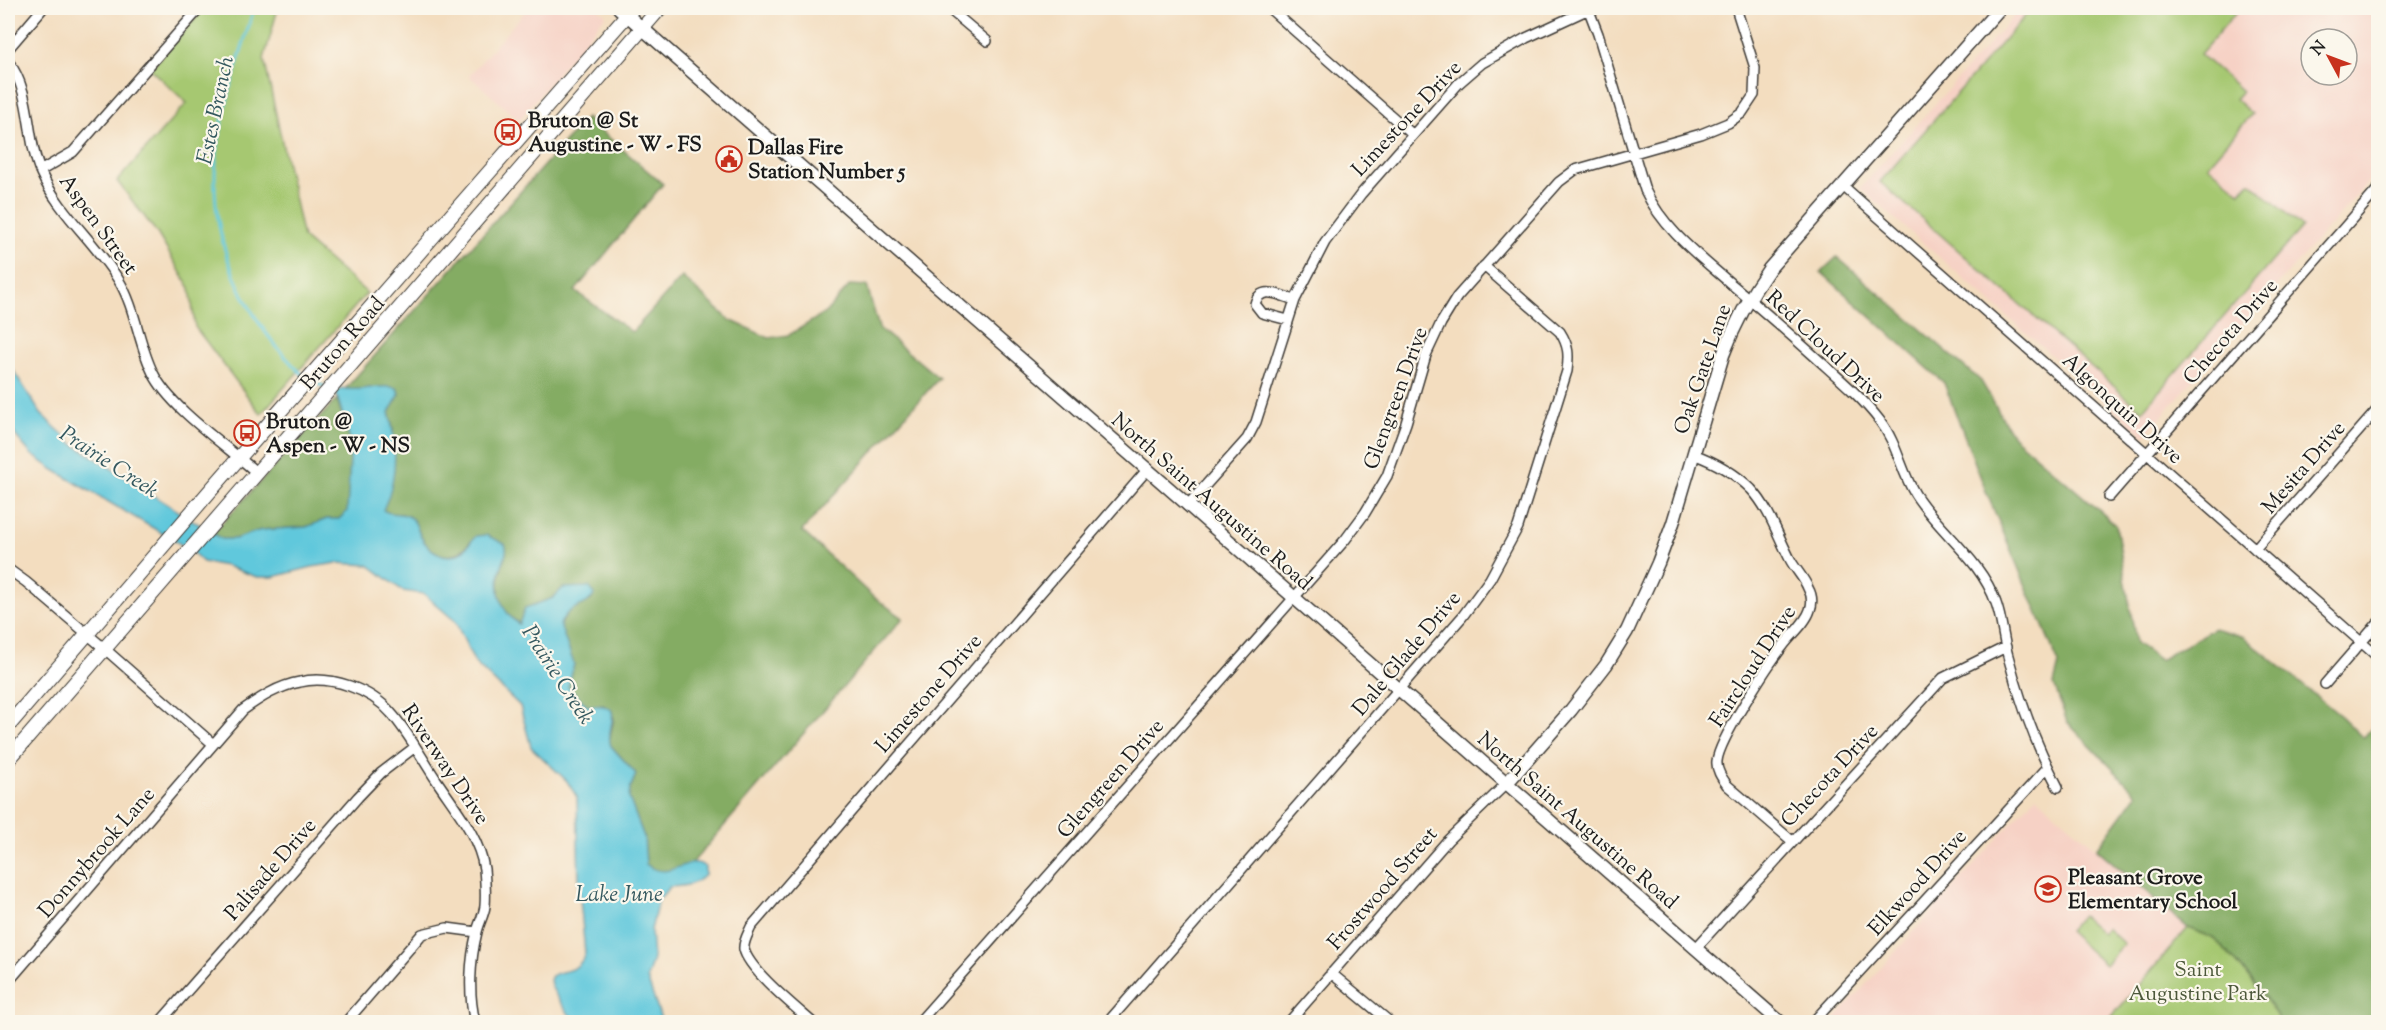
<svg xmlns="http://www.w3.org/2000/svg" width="2386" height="1030" viewBox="0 0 2386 1030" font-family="'Sorts Mill Goudy',serif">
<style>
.built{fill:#f6d1c5;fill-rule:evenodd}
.green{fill:#a6c871;stroke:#617246;stroke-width:1.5}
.forest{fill:#84ac63;stroke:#506440;stroke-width:1.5}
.water{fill:#60c8dc;stroke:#3e727c;stroke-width:1.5}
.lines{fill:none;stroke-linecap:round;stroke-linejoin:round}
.stream{stroke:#60c8dc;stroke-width:3}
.minor-casing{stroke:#3c3934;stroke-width:12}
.tertiary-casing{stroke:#3c3934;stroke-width:15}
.secondary-casing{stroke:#3c3934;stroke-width:16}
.minor{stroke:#fff;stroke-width:9}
.tertiary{stroke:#fff;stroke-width:12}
.secondary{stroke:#fff;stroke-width:14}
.labels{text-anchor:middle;stroke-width:4.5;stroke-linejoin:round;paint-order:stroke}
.street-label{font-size:21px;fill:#1c1c1c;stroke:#fbf7ec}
.poi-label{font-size:21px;font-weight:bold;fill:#1c1c1c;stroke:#fbf7ec;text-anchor:start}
.park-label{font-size:21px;fill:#4c583a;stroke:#fbf7ec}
.water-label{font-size:22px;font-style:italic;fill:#34585f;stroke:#fbf7ec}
</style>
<rect width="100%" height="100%" fill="#fbf7ec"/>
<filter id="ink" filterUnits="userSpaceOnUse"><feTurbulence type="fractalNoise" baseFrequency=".0167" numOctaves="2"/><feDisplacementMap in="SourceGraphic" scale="12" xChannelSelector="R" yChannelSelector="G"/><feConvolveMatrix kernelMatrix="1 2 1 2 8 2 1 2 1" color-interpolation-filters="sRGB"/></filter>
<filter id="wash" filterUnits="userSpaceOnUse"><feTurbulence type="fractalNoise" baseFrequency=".008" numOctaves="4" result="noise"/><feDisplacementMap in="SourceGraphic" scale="24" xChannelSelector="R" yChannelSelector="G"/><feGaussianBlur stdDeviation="1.35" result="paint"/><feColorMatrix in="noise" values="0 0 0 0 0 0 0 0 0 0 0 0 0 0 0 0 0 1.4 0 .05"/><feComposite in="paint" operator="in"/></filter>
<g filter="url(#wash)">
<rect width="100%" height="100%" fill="#f3ddbf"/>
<path class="built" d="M 528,8 L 597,8 L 606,15 L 519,120 L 469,76 Z
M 2021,8 L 2378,8 L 2378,171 L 2144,436 L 1860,188 ZM 2311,39 L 2347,39 L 2347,75 L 2311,75 Z
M 2036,796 L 2188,928 L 2107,1022 L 1832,1022 Z"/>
<path class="green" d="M 205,8 L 278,8 L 264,59 L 303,238 L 367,293 L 261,414 L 195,327 L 190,288 L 157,233 L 117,181 L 187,103 L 150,69 Z
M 2032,8 L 2240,8 L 2200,54 L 2242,91 L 2235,99 L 2252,114 L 2208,165 L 2240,192 L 2250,182 L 2302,227 L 2142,411 L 1880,182 Z
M 2082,916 L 2102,934 L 2107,928 L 2124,944 L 2105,965 L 2068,931 Z
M 2188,928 L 2214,938 L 2252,980 L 2281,1022 L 2107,1022 Z"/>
<path class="forest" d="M 586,118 L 663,184 L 575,291 L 632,332 L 682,277 L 730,320 L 769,338 L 789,335 L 825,313 L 850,285 L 867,286 L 879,328 L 939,378 L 802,531 L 871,595 L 903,618 L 693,862 C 676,869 662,878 646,864 L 644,837 L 629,798 L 630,789 L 636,774 L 611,746 L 609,741 L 614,718 L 603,704 L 588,706 L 568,687 L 574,664 L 560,626 L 568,611 L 591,600 L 563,588 L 553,598 L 525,608 L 520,624 C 492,608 497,578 506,553 L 470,542 C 455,562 434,559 421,537 C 418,532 417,524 413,520 C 405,510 392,517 383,510 L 393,429 L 389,412 L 400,394 L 372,388 L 361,391 L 345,389 Z
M 1837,257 L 1981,381 L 2013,436 L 2116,525 L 2136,643 L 2160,660 L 2214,628 L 2244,637 L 2342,717 L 2363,738 L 2378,721 L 2378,1022 L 2281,1022 L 2252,980 L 2214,938 L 2188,928 L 2097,849 L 2137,794 L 2067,722 L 2054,684 L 2059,664 L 1987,494 L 1944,383 L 1821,272 Z
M 337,399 L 351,443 L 348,511 L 339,519 L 327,519 L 306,527 L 261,530 L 235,539 L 222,539 L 212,534 Z"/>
<path class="water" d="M 8,362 L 41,414 L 73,444 L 222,539 L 235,539 L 261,530 L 306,527 L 327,519 L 339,519 L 347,511 L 351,443 L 336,393 L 341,388 C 363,393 377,383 397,388 L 400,394 L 389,412 C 397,444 398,479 383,510 C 392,517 405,510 413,520 C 417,524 418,532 421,537 C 429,551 449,564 464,550 C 468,546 471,541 476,536 L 486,535 L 505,544 C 509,553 502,562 500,572 C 495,591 502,613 519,624 L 525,608 L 553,598 L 563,588 L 589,587 L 595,594 C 585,611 569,602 560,625 L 574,664 L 568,687 L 588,706 C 631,701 603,727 611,746 L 636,774 L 630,789 L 629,798 L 644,837 L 646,864 C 669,884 688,852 705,867 L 705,875 C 693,886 684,886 669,887 L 658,901 L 651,930 L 653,959 L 647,978 L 662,1022 L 575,1022 C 518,949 576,990 585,953 L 579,887 L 577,797 L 567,781 L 531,747 L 520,706 L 475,663 L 455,621 L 424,594 L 403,591 L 369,565 L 337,563 L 312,567 L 273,577 L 257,577 L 226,566 L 203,562 L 189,549 L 54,470 L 31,454 L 15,435 L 8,421 Z"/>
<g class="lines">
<path class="stream" d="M 254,8 C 240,57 221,108 216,159 C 208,241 245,321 305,377
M 310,381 L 326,387"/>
</g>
</g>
<g filter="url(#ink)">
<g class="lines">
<g class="minor-casing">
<path id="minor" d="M 948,8 L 987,41
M 1269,8 L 1412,134
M 1588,8 L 1598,34 L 1645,190 C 1663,229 1698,255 1730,283 C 1758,306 1785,330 1812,354 C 1835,375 1861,396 1880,421 C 1897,443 1901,471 1915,494 C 1939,532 1981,559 1996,603 C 2002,619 2003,639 2008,656 C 2020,702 2036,745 2058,787
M 8,49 L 43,8
M 8,61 C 33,94 25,136 41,173 C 59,213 95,242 118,279 C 136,308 138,343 153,373 C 171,409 226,445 257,473
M 40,171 L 73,152 L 200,8
M 1843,186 L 2378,657
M 1288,320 L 1262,313 L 1255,304 C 1260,284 1281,296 1295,300
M 1693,454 C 1715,462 1735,473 1751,489 C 1770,509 1778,537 1791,561 C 1796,570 1804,578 1808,588 C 1812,595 1813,602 1810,610 C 1806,623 1791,635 1783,646 C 1768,665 1719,740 1717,761 C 1716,770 1722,778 1727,785 L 1792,841
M 2109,497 L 2378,189
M 1187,506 L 1247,439 L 1256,422 L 1295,300 L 1325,242 L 1361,194 L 1459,83 L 1482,63 L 1526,38 L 1589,9
M 2255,549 L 2378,409
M 8,569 L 26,582 L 105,649 L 213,744
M 2325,684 L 2378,623
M 1695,949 L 1943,678 L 2006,647
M 1331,973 L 1390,1022
M 8,982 L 243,710 C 260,698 278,686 300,682 C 330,675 371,689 391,713 C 409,733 422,759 437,781 C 455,808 479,836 484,869 C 485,880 486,894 485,906 C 484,915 479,923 477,932 C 470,960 468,994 475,1022
M 160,1022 L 358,797 L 381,773 L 415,747
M 346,1022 L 422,934 L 447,928 L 477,932
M 812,1022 C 795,1007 748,969 744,949 C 743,942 748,934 751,927 L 1147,470
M 919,1022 L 1345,540 L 1365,513 L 1387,476 L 1406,423 L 1426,355 L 1441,323 L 1457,297 L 1559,182 L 1575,170 L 1701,134 L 1728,123 L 1742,113 L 1754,95 L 1755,68 L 1736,8
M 1108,1022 L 1462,617 L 1490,579 L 1518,527 L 1567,371 C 1569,355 1569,346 1560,332 L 1484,266
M 1289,1022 L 1448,840 L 1507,783
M 1813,1022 L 2048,767"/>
</g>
<g class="tertiary-casing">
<path id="tertiary" d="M 619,8 L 1780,1022
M 1507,783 L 1571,710 L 1606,665 L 1627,631 L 1658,563 L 1673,523 L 1723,355 C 1735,323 1749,297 1769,269 L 2000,8"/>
</g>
<g class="secondary-casing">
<path id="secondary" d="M 8,726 L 210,491 L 633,8
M 8,760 L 660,8"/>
</g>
<use href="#minor" class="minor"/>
<use href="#tertiary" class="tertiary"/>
<use href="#secondary" class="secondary"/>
</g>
</g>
<defs>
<g id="bus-ring" transform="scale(1.35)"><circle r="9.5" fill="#fbf7ec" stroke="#c8321e" stroke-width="1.5"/><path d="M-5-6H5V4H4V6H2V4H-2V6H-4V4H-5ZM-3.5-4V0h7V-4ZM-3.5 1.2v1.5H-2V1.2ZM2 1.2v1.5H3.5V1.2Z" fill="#c8321e"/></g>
<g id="civic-ring" transform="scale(1.35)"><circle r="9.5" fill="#fbf7ec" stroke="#c8321e" stroke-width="1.5"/><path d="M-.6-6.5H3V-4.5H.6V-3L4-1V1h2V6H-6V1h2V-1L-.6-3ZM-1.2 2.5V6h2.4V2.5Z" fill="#c8321e"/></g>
<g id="school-ring" transform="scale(1.35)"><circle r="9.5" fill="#fbf7ec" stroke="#c8321e" stroke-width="1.5"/><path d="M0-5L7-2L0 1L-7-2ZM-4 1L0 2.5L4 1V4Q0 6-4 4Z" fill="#c8321e"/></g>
</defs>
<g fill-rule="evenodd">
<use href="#bus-ring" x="508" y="132"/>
<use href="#civic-ring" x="729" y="159"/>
<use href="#bus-ring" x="247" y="433"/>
<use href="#school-ring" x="2048" y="889"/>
</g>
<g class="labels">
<g class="street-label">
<text transform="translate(1406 118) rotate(-47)" y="7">Limestone Drive</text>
<text transform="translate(99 224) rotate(54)" y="7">Aspen Street</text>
<text transform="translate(2230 331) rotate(-49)" y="7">Checota Drive</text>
<text transform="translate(342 343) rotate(-49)" y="7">Bruton Road</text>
<text transform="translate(1826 346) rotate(43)" y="7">Red Cloud Drive</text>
<text transform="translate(1702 369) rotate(-71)" y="7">Oak Gate Lane</text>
<text transform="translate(1395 398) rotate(-70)" y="7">Glengreen Drive</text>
<text transform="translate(2123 408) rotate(42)" y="7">Algonquin Drive</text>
<text transform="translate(2303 467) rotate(-49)" y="7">Mesita Drive</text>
<text transform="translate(1212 501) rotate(41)" y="7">North Saint Augustine Road</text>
<text transform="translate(1406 653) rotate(-50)" y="7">Dale Glade Drive</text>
<text transform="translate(1752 666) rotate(-57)" y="7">Faircloud Drive</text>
<text transform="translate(928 693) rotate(-49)" y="7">Limestone Drive</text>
<text transform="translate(446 764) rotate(56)" y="7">Riverway Drive</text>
<text transform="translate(1829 775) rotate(-47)" y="7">Checota Drive</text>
<text transform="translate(1110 778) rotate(-49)" y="7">Glengreen Drive</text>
<text transform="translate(1578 820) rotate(41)" y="7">North Saint Augustine Road</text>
<text transform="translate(96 852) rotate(-49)" y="7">Donnybrook Lane</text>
<text transform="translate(270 869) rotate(-49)" y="7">Palisade Drive</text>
<text transform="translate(1917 882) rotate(-48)" y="7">Elkwood Drive</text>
<text transform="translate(1382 888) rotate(-49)" y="7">Frostwood Street</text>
</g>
<g class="poi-label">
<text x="528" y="127">Bruton @ St<tspan x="528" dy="24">Augustine - W - FS</tspan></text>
<text x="748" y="154">Dallas Fire<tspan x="748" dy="24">Station Number 5</tspan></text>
<text x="266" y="428">Bruton @<tspan x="266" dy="24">Aspen - W - NS</tspan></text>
<text x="2068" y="884">Pleasant Grove<tspan x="2068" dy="24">Elementary School</tspan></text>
</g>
<g class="park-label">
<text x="2198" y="976">Saint<tspan x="2198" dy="24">Augustine Park</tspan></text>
</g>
<g class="water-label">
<text transform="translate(214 110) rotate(-78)" y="8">Estes Branch</text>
<text transform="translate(110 461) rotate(33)" y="8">Prairie Creek</text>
<text transform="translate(559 674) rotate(57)" y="8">Prairie Creek</text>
<text x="619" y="901">Lake June</text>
</g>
</g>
<rect width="2386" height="1030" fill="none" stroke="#fbf7ec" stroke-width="30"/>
<g transform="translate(2329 57) rotate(311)"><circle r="28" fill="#fbf7ec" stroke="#a29f99" stroke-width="1.5"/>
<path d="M0-4.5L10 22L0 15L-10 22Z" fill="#c8321e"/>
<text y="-9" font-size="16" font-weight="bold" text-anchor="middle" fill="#1c1c1c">N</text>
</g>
</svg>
